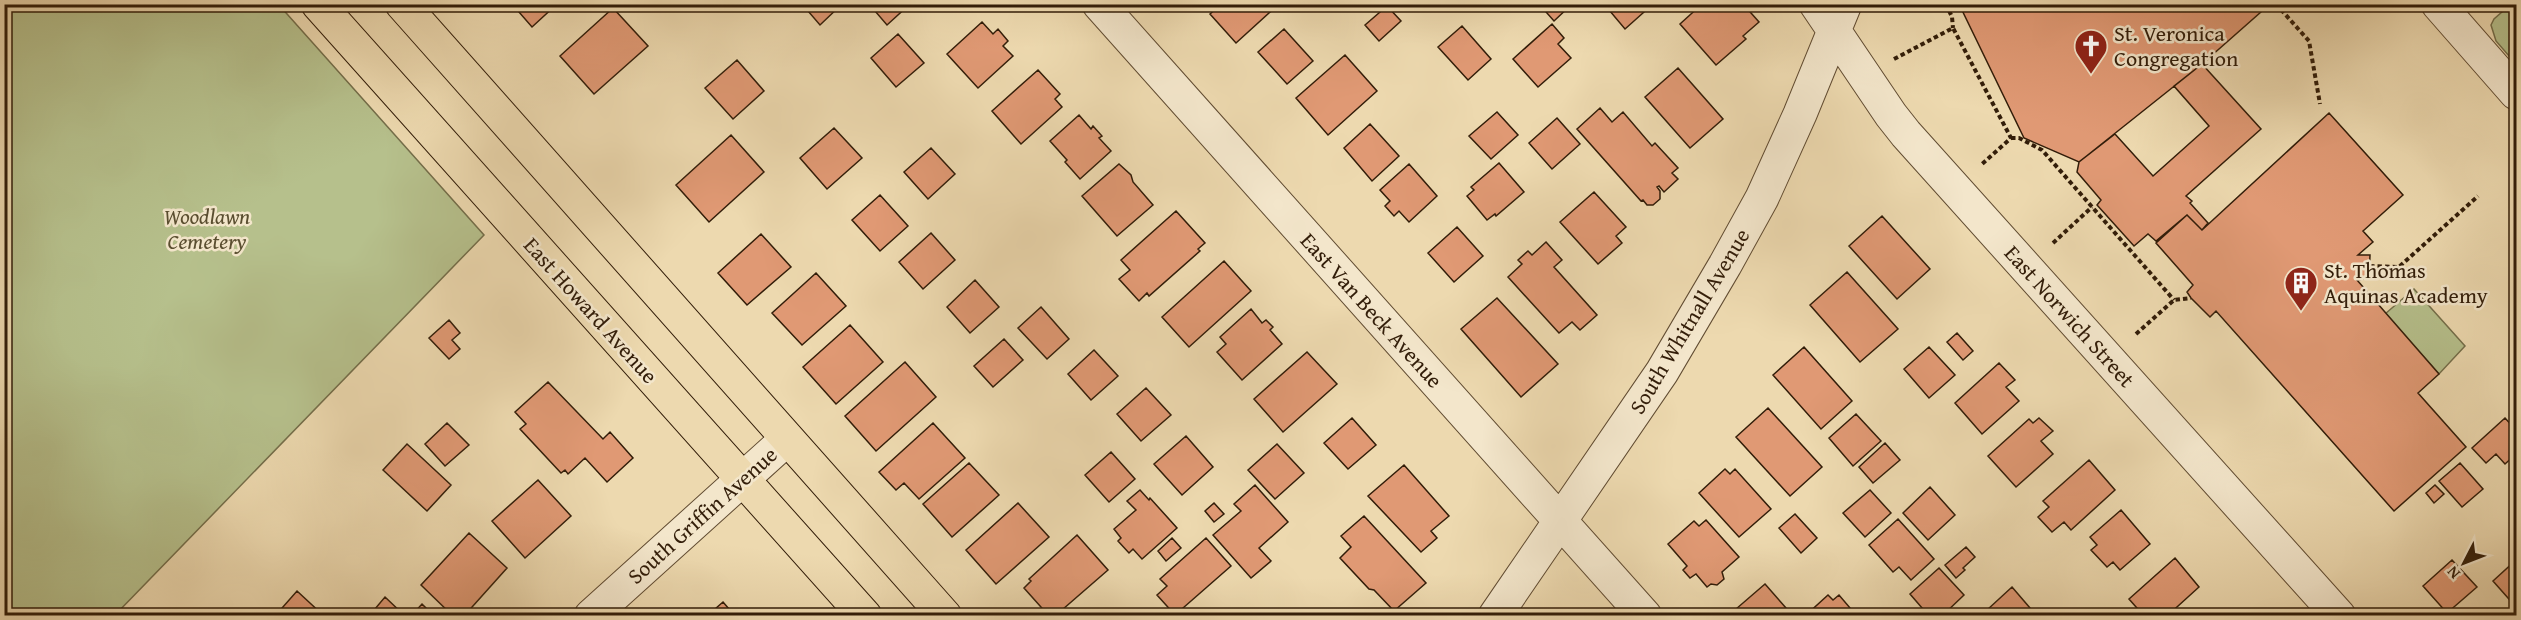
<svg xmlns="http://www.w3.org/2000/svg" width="2521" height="620" viewBox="0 0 2521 620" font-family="'Gentium Book Plus',serif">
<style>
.green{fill:#b6c08c;stroke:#746e4a;stroke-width:1.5}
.building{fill:#e09974;stroke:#321d09;stroke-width:1.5}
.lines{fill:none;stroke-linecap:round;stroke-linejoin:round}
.minor-casing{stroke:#614c32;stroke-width:35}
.major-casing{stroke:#321d09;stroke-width:35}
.path{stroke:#321d09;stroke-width:4;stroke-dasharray:4.5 3;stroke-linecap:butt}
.minor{stroke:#f3e6cb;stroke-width:33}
.major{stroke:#edd9af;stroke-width:33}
.labels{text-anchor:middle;stroke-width:5;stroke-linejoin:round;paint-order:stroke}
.poi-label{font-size:22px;fill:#321d09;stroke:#f3e6cb;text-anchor:start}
.park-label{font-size:22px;font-style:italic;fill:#5a4e30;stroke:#f3e6cb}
.street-label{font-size:22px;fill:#321d09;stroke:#f3e6cb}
</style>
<rect width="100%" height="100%" fill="#edd9af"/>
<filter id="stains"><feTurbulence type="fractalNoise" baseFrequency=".00333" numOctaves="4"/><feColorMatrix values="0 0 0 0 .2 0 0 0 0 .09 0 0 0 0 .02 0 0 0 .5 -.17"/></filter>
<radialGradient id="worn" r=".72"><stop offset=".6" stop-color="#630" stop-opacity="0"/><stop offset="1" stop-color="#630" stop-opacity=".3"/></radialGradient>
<path class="green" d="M 4,5 L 279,5 L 484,235 L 115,615 L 5,615 Z
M 2510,5 L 2516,5 L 2516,64 L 2496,41 L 2491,25 L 2494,19 Z
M 2414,289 L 2465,346 L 2439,374 L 2385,314 Z"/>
<path class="building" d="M 512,4 L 557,4 L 532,27 Z
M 802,4 L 842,4 L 820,25 Z
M 869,4 L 910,4 L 887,25 Z
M 1221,4 L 1279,4 L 1236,43 L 1210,14 Z
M 1539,4 L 1572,4 L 1554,21 Z
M 1604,4 L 1653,4 L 1625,29 Z
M 1702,4 L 1743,4 L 1759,22 L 1743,36 L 1746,39 L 1716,65 L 1680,24 Z
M 1959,4 L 2270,4 L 2202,64 L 2079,162 L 2024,138 Z
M 1387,6 L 1401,21 L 1379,41 L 1365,25 Z
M 613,8 L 648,46 L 594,94 L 560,56 Z
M 982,22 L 993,34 L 998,29 L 1008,41 L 1003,46 L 1013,56 L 978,88 L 947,54 Z
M 1552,24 L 1564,38 L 1558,44 L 1571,58 L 1538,87 L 1513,59 Z
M 1462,26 L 1491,59 L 1468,80 L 1438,47 Z
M 1284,29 L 1313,61 L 1287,84 L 1258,52 Z
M 898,34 L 924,63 L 896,87 L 871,58 Z
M 1345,55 L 1377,91 L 1328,135 L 1296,98 Z
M 737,60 L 764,91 L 733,119 L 705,88 Z
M 2202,64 L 2261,129 L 2186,196 L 2192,201 L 2190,203 L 2208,223 L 2202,230 L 2187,215 L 2156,241 L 2148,234 L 2134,246 L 2097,205 L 2101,200 L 2077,172 L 2079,162 L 2115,134 L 2153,176 L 2209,126 L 2174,86 Z
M 1678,68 L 1723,119 L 1690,148 L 1645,97 Z
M 1038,70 L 1060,94 L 1055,99 L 1062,107 L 1021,144 L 992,111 Z
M 1600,108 L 1612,122 L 1623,112 L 1652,146 L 1655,143 L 1678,168 L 1672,173 L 1678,179 L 1664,192 L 1659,186 L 1657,187 L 1660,191 L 1660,199 L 1653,205 L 1647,205 L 1643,200 L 1641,201 L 1577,129 Z
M 1497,112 L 1518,135 L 1491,159 L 1469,136 Z
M 2329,113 L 2403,195 L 2363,231 L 2373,242 L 2358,255 L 2370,255 L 2369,278 L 2357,280 L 2439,374 L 2418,393 L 2466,447 L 2394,511 L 2216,311 L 2210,317 L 2191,298 L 2187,292 L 2193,285 L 2156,243 L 2187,215 L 2202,230 Z
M 1079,115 L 1091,129 L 1093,126 L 1102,136 L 1099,138 L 1111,151 L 1080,179 L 1065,162 L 1067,160 L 1050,141 Z
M 1557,118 L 1580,144 L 1552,169 L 1529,143 Z
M 1370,124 L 1399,156 L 1372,181 L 1344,148 Z
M 834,128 L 862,158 L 827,189 L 800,158 Z
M 731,135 L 764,172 L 709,222 L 676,185 Z
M 931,148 L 955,174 L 928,199 L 904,172 Z
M 1499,163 L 1524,192 L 1496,216 L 1495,214 L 1487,220 L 1467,196 L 1474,190 L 1471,187 Z
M 1119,164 L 1131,175 L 1133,182 L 1153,205 L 1117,236 L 1082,196 Z
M 1409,164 L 1437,196 L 1409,222 L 1399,211 L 1394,216 L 1385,206 L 1390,201 L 1380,190 Z
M 1594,192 L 1626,227 L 1616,236 L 1622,243 L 1598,264 L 1560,222 Z
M 880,195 L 908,226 L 880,251 L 852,220 Z
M 1176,211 L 1205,243 L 1198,249 L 1200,251 L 1149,296 L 1147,293 L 1139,301 L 1119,279 L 1130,270 L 1121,260 Z
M 1882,216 L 1930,269 L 1897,299 L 1849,246 Z
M 1457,227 L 1483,256 L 1454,282 L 1428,253 Z
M 931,233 L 955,260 L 923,289 L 899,262 Z
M 761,234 L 791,267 L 747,305 L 718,273 Z
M 1546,242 L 1562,260 L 1554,267 L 1597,315 L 1580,330 L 1572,322 L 1559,333 L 1508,277 L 1522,264 L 1518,260 L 1528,251 L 1532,255 Z
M 1224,261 L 1251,291 L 1189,347 L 1162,317 Z
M 1847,272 L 1898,329 L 1860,362 L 1810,305 Z
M 816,273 L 846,306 L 802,345 L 772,313 Z
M 975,280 L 999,307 L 970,333 L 947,307 Z
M 1497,298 L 1558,364 L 1521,397 L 1461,329 Z
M 1041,307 L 1069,339 L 1047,359 L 1018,328 Z
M 1251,309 L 1262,323 L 1266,320 L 1273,327 L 1270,330 L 1282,344 L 1242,380 L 1217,352 L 1226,344 L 1220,337 Z
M 449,320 L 460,333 L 452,340 L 460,349 L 449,359 L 429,338 Z
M 850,325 L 883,362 L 836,404 L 803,367 Z
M 1957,333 L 1973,351 L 1963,360 L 1947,342 Z
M 1004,339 L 1023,360 L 993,387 L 974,366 Z
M 1804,347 L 1852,401 L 1821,429 L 1773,375 Z
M 1929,347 L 1955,375 L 1929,398 L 1904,369 Z
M 1094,350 L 1118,376 L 1091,400 L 1068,374 Z
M 1307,352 L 1337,384 L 1283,432 L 1254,399 Z
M 905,362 L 936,397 L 876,451 L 845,416 Z
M 1999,363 L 2015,380 L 2006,387 L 2019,401 L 1982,434 L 1955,403 Z
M 548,382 L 603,439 L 610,432 L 633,458 L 607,482 L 585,458 L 568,474 L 565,470 L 561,473 L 520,429 L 526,424 L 515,412 Z
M 1146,388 L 1171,415 L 1141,441 L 1117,414 Z
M 1768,408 L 1822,467 L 1790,496 L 1736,437 Z
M 1856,414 L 1881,441 L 1853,466 L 1829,438 Z
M 1352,418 L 1376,445 L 1348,469 L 1324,443 Z
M 2039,418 L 2053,431 L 2041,441 L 2053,454 L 2016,487 L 1988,456 L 2029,419 L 2033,423 Z
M 2505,418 L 2516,430 L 2516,454 L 2505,464 L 2496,454 L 2486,463 L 2472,448 Z
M 447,423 L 469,445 L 445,466 L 425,444 Z
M 933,423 L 965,458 L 919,499 L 904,483 L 896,490 L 879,472 Z
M 1186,436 L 1213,467 L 1182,495 L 1154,464 Z
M 1885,443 L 1900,460 L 1873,483 L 1859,467 Z
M 407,444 L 451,485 L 427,511 L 383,470 Z
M 1277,444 L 1304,473 L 1275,499 L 1248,470 Z
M 1111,452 L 1135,479 L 1109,502 L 1085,475 Z
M 2089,460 L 2115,490 L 2071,530 L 2064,522 L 2052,532 L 2038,517 L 2049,507 L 2043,501 Z
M 969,463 L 999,495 L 952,537 L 923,504 Z
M 2460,463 L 2483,489 L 2462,507 L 2439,481 Z
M 1404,465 L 1449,516 L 1431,531 L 1437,538 L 1421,552 L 1368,496 Z
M 1725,469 L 1730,474 L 1735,469 L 1771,509 L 1739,537 L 1699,493 Z
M 538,480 L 571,516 L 525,558 L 492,521 Z
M 1255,485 L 1288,522 L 1259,548 L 1271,561 L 1251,578 L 1213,535 L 1241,511 L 1234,504 Z
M 2435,485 L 2444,494 L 2434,503 L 2426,493 Z
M 1930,487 L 1955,515 L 1928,540 L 1903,513 Z
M 1140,490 L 1149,500 L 1150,498 L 1177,528 L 1142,559 L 1133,549 L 1129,553 L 1118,541 L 1121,538 L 1114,529 L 1136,510 L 1127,501 Z
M 1870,490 L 1891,513 L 1865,537 L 1843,513 Z
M 1018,503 L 1049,537 L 996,584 L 966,550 Z
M 1214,503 L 1224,514 L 1214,522 L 1205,511 Z
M 2121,510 L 2150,544 L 2120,570 L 2113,562 L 2107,567 L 2091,550 L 2097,545 L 2090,537 Z
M 1795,514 L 1817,538 L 1801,553 L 1779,528 Z
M 1364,516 L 1426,583 L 1394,611 L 1374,590 L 1369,589 L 1340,558 L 1351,547 L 1341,536 Z
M 1898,519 L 1934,559 L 1911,580 L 1899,567 L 1893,572 L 1869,545 Z
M 1706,520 L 1739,557 L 1722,572 L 1724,579 L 1717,585 L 1711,584 L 1707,587 L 1696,574 L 1690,578 L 1683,570 L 1687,566 L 1668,544 L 1694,521 L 1699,526 Z
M 469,533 L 507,568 L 464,616 L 453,616 L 421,585 Z
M 1077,535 L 1108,570 L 1055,616 L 1049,616 L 1024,588 L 1031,581 L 1029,579 Z
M 1172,538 L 1181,548 L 1166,561 L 1158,551 Z
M 1206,538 L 1231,566 L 1175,615 L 1157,595 L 1167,586 L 1160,579 Z
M 1966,547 L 1975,557 L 1963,568 L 1965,570 L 1956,578 L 1945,565 Z
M 2175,558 L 2199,587 L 2167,616 L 2144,616 L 2129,599 Z
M 2452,560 L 2477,587 L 2447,613 L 2423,586 Z
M 2516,560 L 2516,607 L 2493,581 Z
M 1939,568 L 1964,595 L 1942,616 L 1929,616 L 1910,594 Z
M 1765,584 L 1786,608 L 1778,616 L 1741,616 L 1736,609 Z
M 2012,587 L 2030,608 L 2021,616 L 1992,616 L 1987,610 Z
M 297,591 L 324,616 L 275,616 Z
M 1828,595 L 1833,600 L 1839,595 L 1856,615 L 1805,616 Z
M 385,597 L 405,616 L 369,616 Z
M 723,602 L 735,616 L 707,616 Z
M 422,604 L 434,616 L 411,616 Z"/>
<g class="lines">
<g class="minor-casing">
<path id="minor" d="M 1099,4 L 1645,616
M 1816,4 L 1891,115 L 1906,134 L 2339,616
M 2438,4 L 2516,93
M 591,616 L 787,439
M 1495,616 L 1662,372 L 1725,265 L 1762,198 L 1800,114 L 1845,4"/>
</g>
<g class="major-casing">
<path id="major" d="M 318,4 L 865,616
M 402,4 L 945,616"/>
</g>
<path class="path" d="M 1946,4 L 1952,17 L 1953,28
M 2276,4 L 2309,41 L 2320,104
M 1894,59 L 1953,28 L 2011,138 L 1982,164
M 2011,138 L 2019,138 L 2042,150 L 2174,300
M 2053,243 L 2092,207
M 2370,266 L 2399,267 L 2478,196
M 2136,334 L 2174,300 L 2191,298"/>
<use href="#minor" class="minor"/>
<use href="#major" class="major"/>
</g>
<defs>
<g id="church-pin" transform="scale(1.725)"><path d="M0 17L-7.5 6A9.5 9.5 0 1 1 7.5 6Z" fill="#8f2418" stroke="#f3e6cb"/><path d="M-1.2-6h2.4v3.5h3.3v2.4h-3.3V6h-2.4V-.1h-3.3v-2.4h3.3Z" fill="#fff"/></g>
<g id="building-pin" transform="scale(1.725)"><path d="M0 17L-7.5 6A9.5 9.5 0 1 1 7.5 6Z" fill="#8f2418" stroke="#f3e6cb"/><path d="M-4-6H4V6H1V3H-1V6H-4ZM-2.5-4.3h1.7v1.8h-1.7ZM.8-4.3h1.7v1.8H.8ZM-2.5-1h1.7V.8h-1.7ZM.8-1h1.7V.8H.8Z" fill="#fff"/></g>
</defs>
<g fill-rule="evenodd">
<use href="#church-pin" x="2091" y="46"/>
<use href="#building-pin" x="2301" y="283"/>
</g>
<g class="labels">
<g class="poi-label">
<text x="2114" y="41">St. Veronica<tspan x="2114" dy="25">Congregation</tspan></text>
<text x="2324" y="278">St. Thomas<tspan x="2324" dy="25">Aquinas Academy</tspan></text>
</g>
<g class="park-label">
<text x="207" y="224">Woodlawn<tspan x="207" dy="25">Cemetery</tspan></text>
</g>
<g class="street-label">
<text transform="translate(591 310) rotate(48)" y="8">East Howard Avenue</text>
<text transform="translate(1372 310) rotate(48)" y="8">East Van Beck Avenue</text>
<text transform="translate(2070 316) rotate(48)" y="8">East Norwich Street</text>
<text transform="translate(1689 321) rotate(-59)" y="8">South Whitnall Avenue</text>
<text transform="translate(702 515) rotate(-42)" y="8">South Griffin Avenue</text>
</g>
</g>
<rect width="2521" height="620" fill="none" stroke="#edd9af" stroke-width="24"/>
<rect x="6" y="6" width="2509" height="608" fill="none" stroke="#321d09" stroke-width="3"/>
<rect x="12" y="12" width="2497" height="596" fill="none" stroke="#321d09" stroke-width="1.5"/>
<g transform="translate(2464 563) rotate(228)" stroke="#f3e6cb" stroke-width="4.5" paint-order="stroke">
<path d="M0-4.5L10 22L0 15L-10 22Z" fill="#321d09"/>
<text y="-9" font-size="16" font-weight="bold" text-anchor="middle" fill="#321d09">N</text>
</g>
<rect width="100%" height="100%" filter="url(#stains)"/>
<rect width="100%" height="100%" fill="url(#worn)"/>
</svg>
